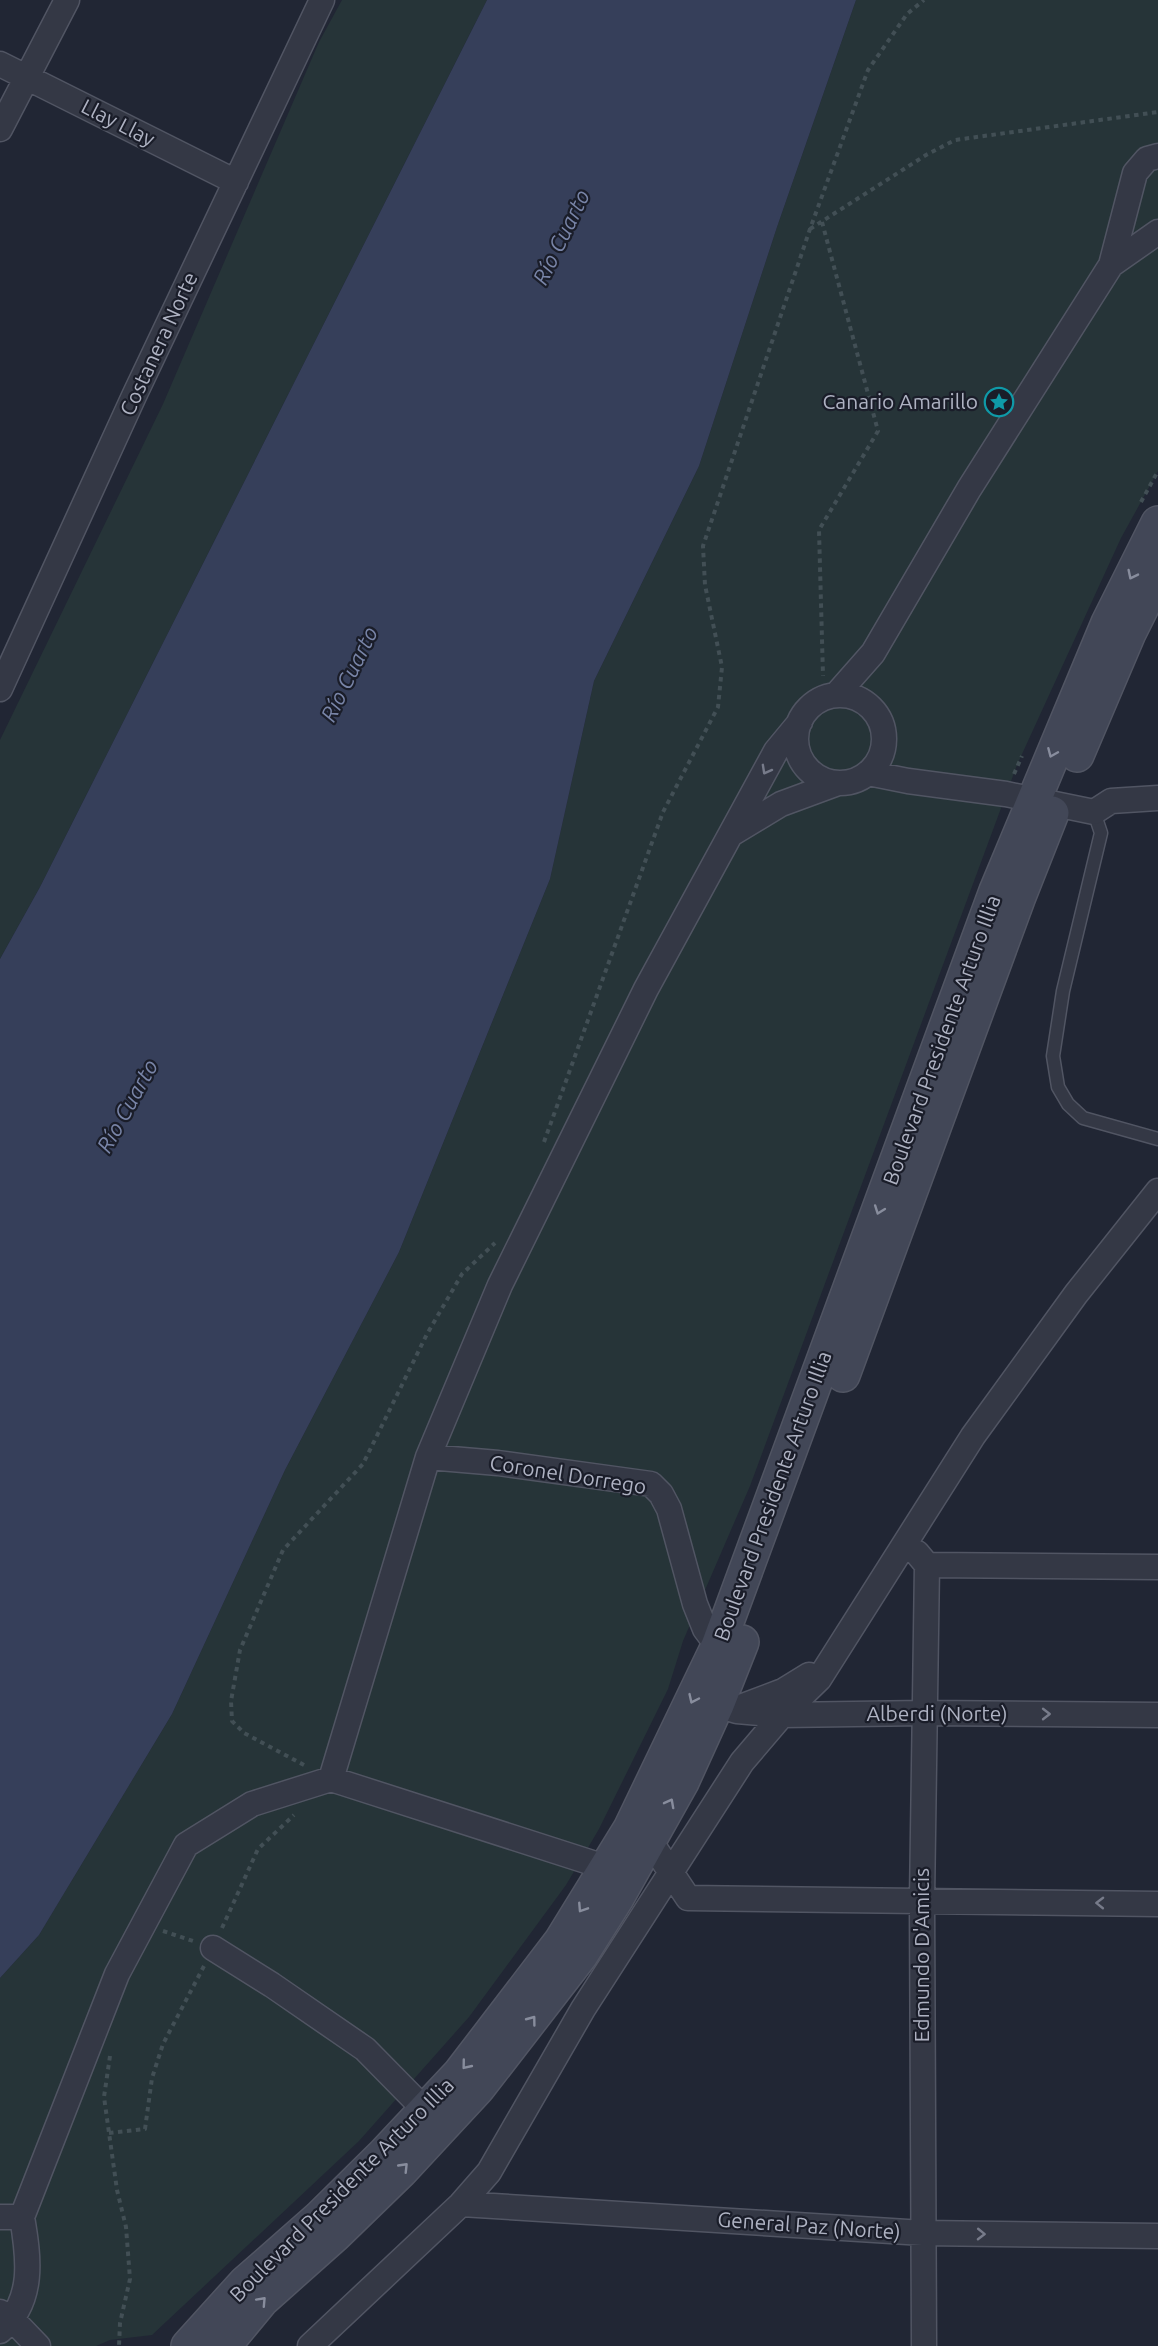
<svg xmlns="http://www.w3.org/2000/svg" width="1158" height="2346" viewBox="0 0 1158 2346" font-family="Ubuntu,sans-serif">
<style>
.green{fill:#263438}
.water{fill:#363f5a}
.lines{fill:none;stroke-linecap:round;stroke-linejoin:round}
.lane-casing{stroke:#515563;stroke-width:15}
.street-casing{stroke:#515563;stroke-width:27}
.secondary-casing{stroke:#515563;stroke-width:36}
.path{stroke:#424f55;stroke-width:4;stroke-dasharray:4.5 4.5;stroke-linecap:butt}
.lane{stroke:#343845;stroke-width:12}
.street{stroke:#343845;stroke-width:24}
.secondary{stroke:#424757;stroke-width:33}
.oneway{stroke:#888d9d}
.oneway2{stroke:#777b8a}
.labels{text-anchor:middle;stroke-width:4.5;stroke-linejoin:round;paint-order:stroke}
.street-label{font-size:21px;fill:#aeb2c2;stroke:#1a1d29}
.poi-label{font-size:21px;fill:#aeb2c2;stroke:#1a1d29;text-anchor:end}
.water-label{font-size:22px;font-style:italic;fill:#7985a8;stroke:#1a1d29}
</style>
<rect width="100%" height="100%" fill="#212634"/>
<path class="green" d="M 342,0 L 487,0 L 40,887 L 0,959 L 0,740 L 163,404 L 319,42 Z
M 856,0 L 1158,0 L 1158,471 L 1121,538 L 1017,765 L 750,1486 L 683,1641 L 668,1689 L 599,1829 L 566,1885 L 469,2017 L 359,2141 L 152,2335 L 110,2340 L 96,2346 L 0,2346 L 0,1978 L 39,1935 L 172,1714 L 285,1470 L 399,1252 L 550,879 L 594,681 L 699,466 L 777,227 Z"/>
<path class="water" d="M 487,0 L 856,0 L 777,227 L 699,466 L 594,681 L 550,879 L 399,1252 L 285,1470 L 172,1714 L 39,1935 L 0,1978 L 0,959 L 40,887 Z"/>
<g class="lines">
<g class="lane-casing">
<path id="lane" d="M 1094,812 L 1101,833 L 1063,991 L 1053,1056 L 1058,1087 L 1068,1104 L 1083,1118 L 1158,1139"/>
</g>
<g class="street-casing">
<path id="street" d="M 0,64 L 236,182
M 0,129 L 67,0
M 1111,265 L 1158,232
M 0,689 L 134,396 L 322,0
M 836,695 L 873,653 L 969,489 L 1111,265 L 1135,173 L 1147,159 L 1158,156
M796 739a44 44 0 1 1 88 0a44 44 0 1 1-88 0Z
M 868,773 L 908,781 L 1006,794 L 1094,812 L 1111,801 L 1158,798
M 733,833 L 781,804 L 838,783
M 428,1457 L 498,1463 L 651,1484 L 661,1494 L 669,1509 L 695,1604 L 705,1629 L 726,1657
M 917,1553 L 927,1565 L 1158,1567
M 717,1705 L 737,1711 L 782,1715 L 925,1713 L 1158,1715
M 738,1708 L 783,1691 L 809,1675
M 331,1779 L 428,1457 L 500,1285 L 646,989 L 776,751 L 800,722
M 638,1833 L 650,1841 L 688,1898 L 1158,1904
M 213,1948 L 272,1985 L 365,2049 L 425,2110
M 461,2204 L 923,2233 L 1158,2236
M 0,2217 L 22,2217 L 117,1974 L 186,1845 L 252,1804 L 331,1779 L 608,1868
M 0,2312 L 13,2320 L 38,2346
M 0,2331 C 35,2301 29,2258 22,2217
M 310,2346 L 461,2204 L 489,2172 L 583,2009 L 742,1762 L 782,1715 L 819,1679 L 973,1436 L 1076,1294 L 1158,1191
M 924,2346 L 922,1900 L 927,1565"/>
</g>
<g class="secondary-casing">
<path id="secondary" d="M 1077,755 L 1129,633 L 1158,575
M 843,1375 L 1018,899 L 1052,813
M 188,2346 L 245,2283 L 319,2218 L 384,2154 L 460,2073 L 561,1941 L 630,1829 L 718,1646 L 996,891 L 1108,623 L 1158,523
M 224,2346 L 262,2300 L 335,2235 L 401,2171 L 478,2088 L 581,1955 L 617,1898 L 682,1782 L 717,1705 L 742,1642"/>
</g>
<path class="path" d="M 822,222 L 878,431 L 819,530 L 823,676
M 810,229 L 926,155 L 955,140 L 1158,112
M 1141,502 L 1158,471
M 1014,774 L 1022,756
M 544,1142 L 663,812 L 718,707 L 722,667 L 705,585 L 703,546 L 810,229 L 868,70 L 907,14 L 924,0
M 304,1765 L 244,1733 L 232,1721 L 231,1701 L 240,1650 L 283,1550 L 363,1464 L 427,1334 L 462,1274 L 495,1243
M 222,1928 L 258,1849 L 294,1815
M 163,1931 L 193,1941
M 110,2056 L 104,2097 L 117,2190 L 126,2227 L 130,2279 L 120,2323 L 119,2346
M 109,2133 L 145,2129 L 152,2078 L 163,2044 L 204,1966"/>
<use href="#lane" class="lane"/>
<use href="#street" class="street"/>
<use href="#secondary" class="secondary"/>
</g>
<defs><path id="oneway-chevron" d="M-2-3.5L2.5 0L-2 3.5" fill="none" stroke-width="1.6" stroke-linecap="round" stroke-linejoin="round" transform="scale(1.5)"/></defs>
<g class="oneway">
<use href="#oneway-chevron" transform="translate(1132 575) rotate(116)"/>
<use href="#oneway-chevron" transform="translate(1052 753) rotate(113)"/>
<use href="#oneway-chevron" transform="translate(879 1210) rotate(110)"/>
<use href="#oneway-chevron" transform="translate(693 1699) rotate(115)"/>
<use href="#oneway-chevron" transform="translate(670 1803) rotate(-62)"/>
<use href="#oneway-chevron" transform="translate(582 1908) rotate(123)"/>
<use href="#oneway-chevron" transform="translate(532 2020) rotate(-53)"/>
<use href="#oneway-chevron" transform="translate(466 2065) rotate(129)"/>
<use href="#oneway-chevron" transform="translate(404 2167) rotate(-46)"/>
<use href="#oneway-chevron" transform="translate(262 2301) rotate(-47)"/>
</g>
<g class="oneway2">
<use href="#oneway-chevron" transform="translate(766 770) rotate(119)"/>
<use href="#oneway-chevron" transform="translate(1046 1714)"/>
<use href="#oneway-chevron" transform="translate(1100 1903) rotate(-179)"/>
<use href="#oneway-chevron" transform="translate(981 2234) rotate(1)"/>
</g>
<defs>
<g id="sight-ring" transform="scale(1.5)"><circle r="9.5" fill="#1a1d29" stroke="#0f9aa8" stroke-width="1.5"/><path d="M0-6L1.8-2.2L6-1.7L2.9 1.2L3.7 5.4L0 3.3L-3.7 5.4L-2.9 1.2L-6-1.7L-1.8-2.2Z" fill="#0f9aa8"/></g>
</defs>
<g fill-rule="evenodd">
<use href="#sight-ring" x="999" y="402"/>
</g>
<g class="labels">
<g class="street-label">
<text transform="translate(118 123) rotate(27)" y="7">Llay Llay</text>
<text transform="translate(159 344) rotate(-65)" y="7">Costanera Norte</text>
<text transform="translate(942 1040) rotate(-70)" y="7">Boulevard Presidente Arturo Illia</text>
<text transform="translate(568 1475) rotate(9)" y="7">Coronel Dorrego</text>
<text transform="translate(773 1496) rotate(-70)" y="7">Boulevard Presidente Arturo Illia</text>
<text x="937" y="1721">Alberdi (Norte)</text>
<text transform="translate(922 1955) rotate(-90)" y="7">Edmundo D'Amicis</text>
<text transform="translate(342 2190) rotate(-45)" y="7">Boulevard Presidente Arturo Illia</text>
<text transform="translate(809 2226) rotate(4)" y="7">General Paz (Norte)</text>
</g>
<g class="poi-label">
<text x="978" y="409">Canario Amarillo</text>
</g>
<g class="water-label">
<text transform="translate(561 237) rotate(-64)" y="8">Río Cuarto</text>
<text transform="translate(349 674) rotate(-64)" y="8">Río Cuarto</text>
<text transform="translate(127 1106) rotate(-61)" y="8">Río Cuarto</text>
</g>
</g>
</svg>
